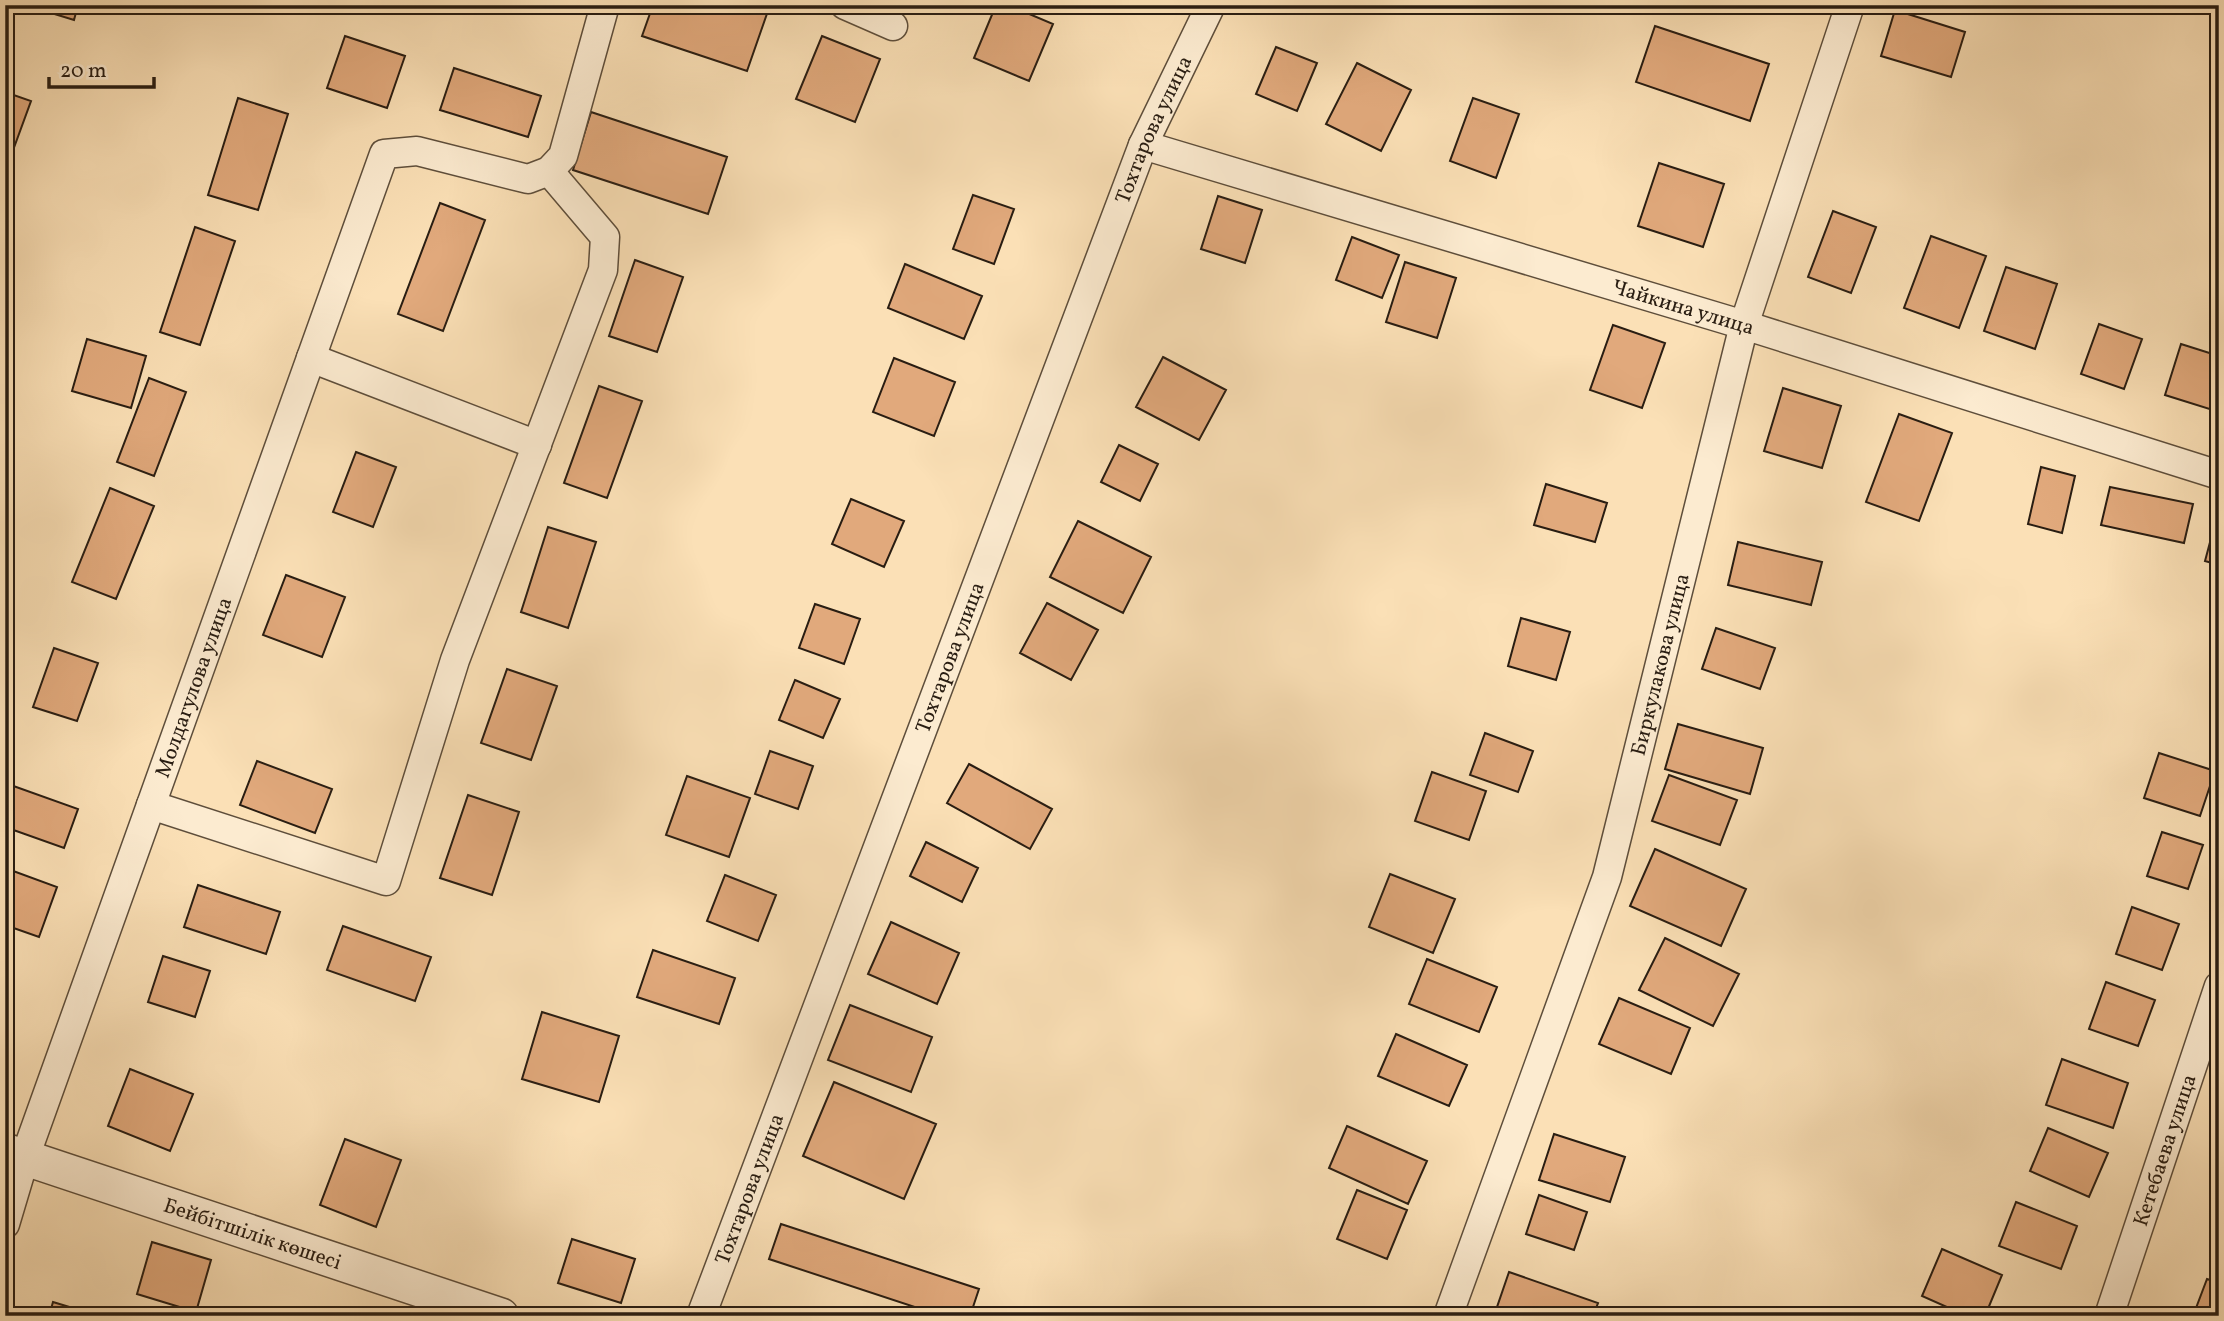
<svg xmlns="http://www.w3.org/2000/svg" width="2224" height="1321" viewBox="0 0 2224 1321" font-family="Vollkorn,serif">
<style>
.building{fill:#e1a97c;stroke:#291d12;stroke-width:2}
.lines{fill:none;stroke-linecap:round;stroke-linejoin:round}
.minor-casing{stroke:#5e4e3b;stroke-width:31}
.tertiary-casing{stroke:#5e4e3b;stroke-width:38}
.minor{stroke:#fcebd0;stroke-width:28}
.tertiary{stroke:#fcebd0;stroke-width:35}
.labels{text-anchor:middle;stroke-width:6;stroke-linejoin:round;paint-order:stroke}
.street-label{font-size:21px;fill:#291d12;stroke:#fcebd0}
</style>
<rect width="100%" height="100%" fill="#fbe0b6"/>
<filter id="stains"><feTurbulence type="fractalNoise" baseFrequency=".00286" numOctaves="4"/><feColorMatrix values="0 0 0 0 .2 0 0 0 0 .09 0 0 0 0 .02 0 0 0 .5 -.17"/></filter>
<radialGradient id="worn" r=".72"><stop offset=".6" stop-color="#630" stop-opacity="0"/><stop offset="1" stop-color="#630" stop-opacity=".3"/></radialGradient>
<path class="building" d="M 25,5 L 78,5 L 74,20 Z
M 653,5 L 770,5 L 747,71 L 642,36 Z
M 996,5 L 1008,5 L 1053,24 L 1029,81 L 974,58 Z
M 1895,10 L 1965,32 L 1951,77 L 1881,56 Z
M 1655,26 L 1769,64 L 1750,121 L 1636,82 Z
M 345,36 L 405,56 L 387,108 L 327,88 Z
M 822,36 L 880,59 L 855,122 L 796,99 Z
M 1276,47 L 1317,63 L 1297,111 L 1256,94 Z
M 1357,63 L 1411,90 L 1381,151 L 1326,124 Z
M 454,68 L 541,96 L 528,137 L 440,110 Z
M 5,92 L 31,101 L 8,164 L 5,162 Z
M 238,98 L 288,114 L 258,210 L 208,195 Z
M 1473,98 L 1519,114 L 1496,178 L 1450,161 Z
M 591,112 L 727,157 L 708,214 L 573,170 Z
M 1659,163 L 1724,184 L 1703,247 L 1638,226 Z
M 973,195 L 1014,209 L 994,264 L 953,249 Z
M 1218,196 L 1262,210 L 1245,263 L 1201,249 Z
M 440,203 L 485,220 L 443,331 L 398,314 Z
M 1833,211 L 1876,227 L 1851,293 L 1808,277 Z
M 195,227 L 235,241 L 200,345 L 160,332 Z
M 1931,236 L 1986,256 L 1959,328 L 1904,308 Z
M 1352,237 L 1399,255 L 1382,298 L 1336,280 Z
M 635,260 L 683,277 L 657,352 L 609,336 Z
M 1405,262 L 1456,278 L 1437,338 L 1386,322 Z
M 905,264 L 982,296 L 964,339 L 888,308 Z
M 2006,267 L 2057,284 L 2035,349 L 1984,331 Z
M 2099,324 L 2142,339 L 2124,389 L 2081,374 Z
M 1613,325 L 1665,343 L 1642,408 L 1590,390 Z
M 87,339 L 146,356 L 131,408 L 72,391 Z
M 2181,344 L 2219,356 L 2219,412 L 2165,395 Z
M 1163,357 L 1226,390 L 1199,440 L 1136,407 Z
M 894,358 L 955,382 L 934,436 L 873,412 Z
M 149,378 L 186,392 L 154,476 L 117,462 Z
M 599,386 L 642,401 L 607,498 L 564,483 Z
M 1783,388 L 1841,406 L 1822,468 L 1764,451 Z
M 1899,414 L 1952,433 L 1919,521 L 1866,502 Z
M 1119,445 L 1158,464 L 1140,501 L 1101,482 Z
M 356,452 L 396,467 L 373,527 L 333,512 Z
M 2041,467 L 2075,476 L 2062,533 L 2028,524 Z
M 1546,484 L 1607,503 L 1595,542 L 1534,525 Z
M 2110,487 L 2193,504 L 2184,543 L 2101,525 Z
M 110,488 L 154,506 L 116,599 L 72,582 Z
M 851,499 L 904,521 L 884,567 L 832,544 Z
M 2217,516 L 2219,517 L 2219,565 L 2205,561 Z
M 1078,521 L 1151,557 L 1123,613 L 1050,577 Z
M 548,527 L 596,542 L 568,628 L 521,612 Z
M 1738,542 L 1822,562 L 1811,605 L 1728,585 Z
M 286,575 L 345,597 L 322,657 L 263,635 Z
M 1047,603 L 1098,630 L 1071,680 L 1020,653 Z
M 815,604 L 860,619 L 844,664 L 799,648 Z
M 1521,618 L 1570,632 L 1556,680 L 1508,666 Z
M 1716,628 L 1775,648 L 1760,689 L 1702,669 Z
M 54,648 L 98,663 L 77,721 L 33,707 Z
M 507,669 L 557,686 L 531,760 L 481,743 Z
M 795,680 L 840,699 L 823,738 L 779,720 Z
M 1678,724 L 1763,748 L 1750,794 L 1665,769 Z
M 1485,733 L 1533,751 L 1518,792 L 1470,775 Z
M 770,751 L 813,766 L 798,809 L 755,794 Z
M 2159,753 L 2215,771 L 2200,816 L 2144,798 Z
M 257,761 L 332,789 L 315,833 L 240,805 Z
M 969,764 L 1052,809 L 1030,849 L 947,803 Z
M 1432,772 L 1486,791 L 1469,840 L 1415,821 Z
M 1669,775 L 1737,800 L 1720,845 L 1652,821 Z
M 687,776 L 750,798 L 729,857 L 666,835 Z
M 5,783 L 78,809 L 64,848 L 5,827 Z
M 468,795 L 519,812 L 492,895 L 440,878 Z
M 2162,832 L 2203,845 L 2188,889 L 2147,876 Z
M 926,842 L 978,868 L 962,902 L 910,876 Z
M 1655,849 L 1746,889 L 1721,946 L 1630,906 Z
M 5,868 L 57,887 L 39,937 L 5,925 Z
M 1390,874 L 1455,899 L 1433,953 L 1369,927 Z
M 725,875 L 776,895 L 758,941 L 707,921 Z
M 198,885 L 280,912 L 266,954 L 184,927 Z
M 2132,907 L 2179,924 L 2162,970 L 2116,954 Z
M 891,922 L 959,953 L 937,1004 L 868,974 Z
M 343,926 L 431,957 L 415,1001 L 327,970 Z
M 1665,938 L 1739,974 L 1713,1026 L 1639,990 Z
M 653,950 L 735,978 L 719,1024 L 637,997 Z
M 163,956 L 210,971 L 195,1017 L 148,1002 Z
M 1427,959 L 1497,987 L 1479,1032 L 1409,1004 Z
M 2106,982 L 2155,1000 L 2138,1046 L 2089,1029 Z
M 1619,998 L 1690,1028 L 1671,1074 L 1599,1044 Z
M 850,1005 L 932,1037 L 911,1092 L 828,1060 Z
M 542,1012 L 619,1036 L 599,1102 L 522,1079 Z
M 1396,1034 L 1467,1065 L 1449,1106 L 1378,1076 Z
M 2062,1059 L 2128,1083 L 2113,1128 L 2046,1105 Z
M 130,1069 L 193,1094 L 170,1151 L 108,1126 Z
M 834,1082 L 936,1124 L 904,1199 L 803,1156 Z
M 1347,1126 L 1427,1161 L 1408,1204 L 1329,1168 Z
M 2048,1128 L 2108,1153 L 2089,1197 L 2030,1171 Z
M 1554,1134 L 1625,1157 L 1610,1202 L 1539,1180 Z
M 345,1139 L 401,1160 L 376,1227 L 320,1205 Z
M 1357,1190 L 1407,1210 L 1387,1259 L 1337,1239 Z
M 1539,1195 L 1587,1212 L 1574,1250 L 1526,1234 Z
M 2016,1202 L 2077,1226 L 2061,1269 L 1999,1246 Z
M 781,1224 L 979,1289 L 970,1316 L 942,1316 L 769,1259 Z
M 572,1239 L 635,1259 L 621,1303 L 558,1283 Z
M 152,1242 L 211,1260 L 196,1312 L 137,1294 Z
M 1942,1249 L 2002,1275 L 1985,1316 L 1967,1316 L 1922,1296 Z
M 1509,1272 L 1598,1303 L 1593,1316 L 1511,1316 L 1496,1310 Z
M 2207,1279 L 2219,1283 L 2219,1316 L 2193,1316 Z
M 53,1302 L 99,1316 L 49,1316 Z
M 1318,1309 L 1339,1316 L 1316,1316 Z"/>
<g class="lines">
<g class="minor-casing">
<g id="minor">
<path d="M 845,5 L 893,26"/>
<path id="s1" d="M 1143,145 L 1744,325 L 2219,475"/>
<path d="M 311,358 L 537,445"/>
<path d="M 151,805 L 386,881 L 455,660 L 603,270 L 605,237 L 549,171"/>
<path id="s2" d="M 5,1224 L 25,1157 L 384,154 L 417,151 L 528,179 L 549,171 L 563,156 L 605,5"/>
<path id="s3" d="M 701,1316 L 1143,145 L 1211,5"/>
<path id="s4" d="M 1448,1316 L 1607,877 L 1744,325 L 1850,5"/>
<path id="s5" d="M 2109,1316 L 2219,986"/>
</g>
</g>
<g class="tertiary-casing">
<g id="tertiary">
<path id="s6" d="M 5,1151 L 501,1316"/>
</g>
</g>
<use href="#minor" class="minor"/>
<use href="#tertiary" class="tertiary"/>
</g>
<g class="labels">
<g class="street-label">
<text dy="7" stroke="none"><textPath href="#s3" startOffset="1270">Тохтарова улица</textPath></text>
<text dy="7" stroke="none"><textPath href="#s1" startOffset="564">Чайкина улица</textPath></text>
<text dy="7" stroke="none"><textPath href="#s3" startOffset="704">Тохтарова улица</textPath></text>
<text dy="7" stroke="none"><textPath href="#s4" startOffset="686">Биркулакова улица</textPath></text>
<text dy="7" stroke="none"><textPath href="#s2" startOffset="569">Молдагулова улица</textPath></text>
<text dy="7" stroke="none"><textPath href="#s5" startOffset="175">Кетебаева улица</textPath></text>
<text dy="7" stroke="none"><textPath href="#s3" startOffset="136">Тохтарова улица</textPath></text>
<text dy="7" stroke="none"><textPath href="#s6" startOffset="261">Бейбітшілік көшесі</textPath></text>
</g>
</g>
<rect width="2224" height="1321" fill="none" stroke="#fbe0b6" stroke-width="28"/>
<rect x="7" y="7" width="2210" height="1307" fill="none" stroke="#291d12" stroke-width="3.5"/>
<rect x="14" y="14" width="2196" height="1293" fill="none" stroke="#291d12" stroke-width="2"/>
<path d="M49 77v10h105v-10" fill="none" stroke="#291d12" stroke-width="3.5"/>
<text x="60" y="77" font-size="21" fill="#291d12" stroke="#fcebd0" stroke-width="5" paint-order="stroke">20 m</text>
<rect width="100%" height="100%" filter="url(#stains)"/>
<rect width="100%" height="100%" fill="url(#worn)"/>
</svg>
